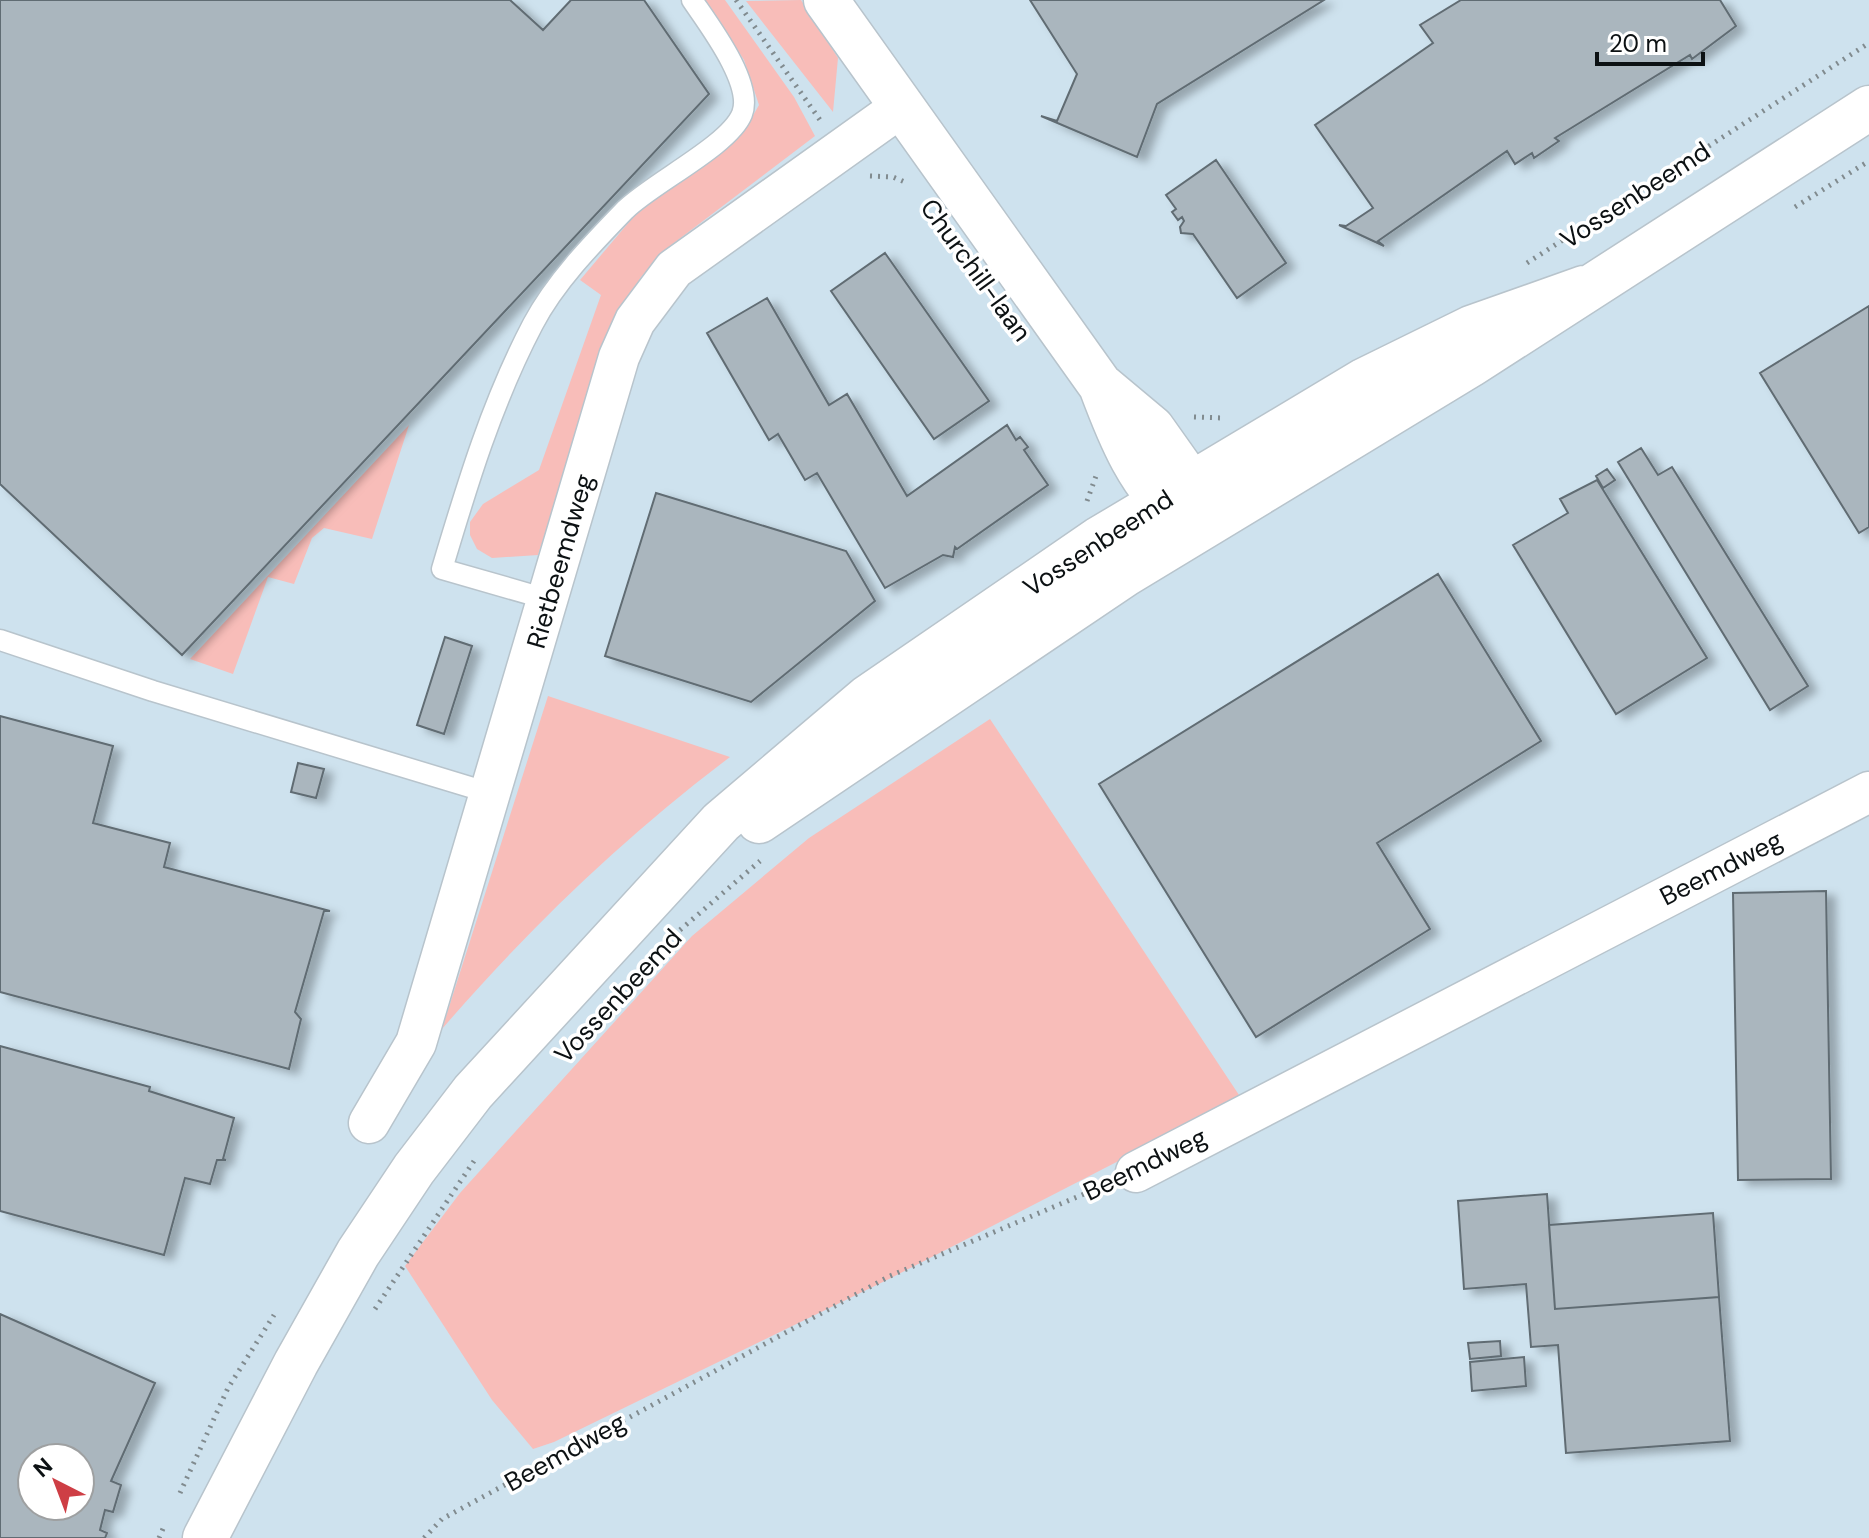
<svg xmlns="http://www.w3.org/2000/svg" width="1869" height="1538" viewBox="0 0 1869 1538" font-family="'DM Sans',sans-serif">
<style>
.built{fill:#cee2ee;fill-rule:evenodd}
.green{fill:#f8bdb9}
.building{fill:#aab6be;stroke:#616c73;stroke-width:2;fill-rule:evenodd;filter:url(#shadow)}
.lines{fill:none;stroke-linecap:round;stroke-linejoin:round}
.lane-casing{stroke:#b8c4cc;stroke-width:23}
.street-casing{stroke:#b8c4cc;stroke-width:43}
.secondary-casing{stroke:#b8c4cc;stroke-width:47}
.path{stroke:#818b8f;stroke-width:5;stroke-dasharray:2 6;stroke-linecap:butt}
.lane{stroke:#fff;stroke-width:20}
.street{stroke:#fff;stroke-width:40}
.secondary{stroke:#fff;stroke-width:44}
.labels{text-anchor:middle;stroke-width:7;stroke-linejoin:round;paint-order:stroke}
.street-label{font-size:26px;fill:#0c1113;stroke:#fff}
</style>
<defs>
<filter id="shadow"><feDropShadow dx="9" dy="5" stdDeviation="4" flood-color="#0004"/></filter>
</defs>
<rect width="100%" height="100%" fill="#e0edf4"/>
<path class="built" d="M 0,0 L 1869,0 L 1869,1538 L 0,1538 ZM 32,1458 L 80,1458 L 80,1506 L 32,1506 Z"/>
<path class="green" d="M 705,0 L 725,0 L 794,97 L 815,136 L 670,246 L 641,277 L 614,322 L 538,555 L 492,558 L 477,549 L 470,535 L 470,522 L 483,504 L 539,470 L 601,295 L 580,280 L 635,215 L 743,133 L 759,105 L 744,60 Z
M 801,0 L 838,58 L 833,112 L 746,1 Z
M 409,425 L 372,539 L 324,528 L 312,538 L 294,584 L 268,577 L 233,674 L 190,659 Z
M 548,696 L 730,757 C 624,837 529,928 442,1029 Z
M 990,719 L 1241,1098 L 889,1279 L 554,1442 L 533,1449 L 492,1400 L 405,1266 L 460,1193 L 692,936 L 809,838 Z"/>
<path class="building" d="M 0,0 L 510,0 L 543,30 L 571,0 L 644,0 L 709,94 L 182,655 L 0,484 Z
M 1030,0 L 1324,0 L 1157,104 L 1137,157 L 1041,116 L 1057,121 L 1077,74 Z
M 1461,0 L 1720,0 L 1736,26 L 1692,59 L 1690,55 L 1555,138 L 1559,141 L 1534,158 L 1532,153 L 1515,164 L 1507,151 L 1378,241 L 1384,246 L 1339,225 L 1346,226 L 1373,208 L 1315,125 L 1433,43 L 1420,25 Z
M 1216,160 L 1286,263 L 1237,298 L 1193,234 L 1181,233 L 1180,227 L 1184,221 L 1182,217 L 1178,220 L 1172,212 L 1176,209 L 1166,195 Z
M 885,253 L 989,401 L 934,439 L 831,291 Z
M 767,298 L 829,405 L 847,394 L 907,496 L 1007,425 L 1016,440 L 1020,437 L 1028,447 L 1024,450 L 1048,485 L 957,549 L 955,547 L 953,557 L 943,555 L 885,588 L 817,473 L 805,480 L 778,434 L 769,440 L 707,333 Z
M 1869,306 L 1869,527 L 1859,533 L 1760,373 Z
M 1641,448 L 1658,475 L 1672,467 L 1808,686 L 1770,710 L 1618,462 Z
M 1607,469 L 1615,480 L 1603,488 L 1596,476 Z
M 1597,480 L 1707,658 L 1616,714 L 1513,545 L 1568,513 L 1560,499 Z
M 656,493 L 846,551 L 875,601 L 751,702 L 605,656 Z
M 1438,574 L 1541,741 L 1377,843 L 1430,929 L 1256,1037 L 1099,784 Z
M 445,637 L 472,646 L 444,734 L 417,725 Z
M 0,716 L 113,746 L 93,823 L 170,843 L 164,867 L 330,911 L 324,911 L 295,1012 L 301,1019 L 289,1069 L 0,992 Z
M 298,763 L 324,769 L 316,798 L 291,792 Z
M 1826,891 L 1831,1179 L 1738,1180 L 1733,893 Z
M 0,1046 L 150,1087 L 149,1091 L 234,1118 L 223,1159 L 226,1160 L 217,1160 L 210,1184 L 185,1178 L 164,1255 L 0,1211 Z
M 1547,1194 L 1555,1309 L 1719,1297 L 1730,1441 L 1566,1453 L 1558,1345 L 1531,1347 L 1526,1284 L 1464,1289 L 1458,1201 Z
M 1713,1213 L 1719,1297 L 1555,1309 L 1549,1225 Z
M 0,1314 L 155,1383 L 111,1481 L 121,1485 L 113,1512 L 105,1510 L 100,1530 L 107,1533 L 105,1538 L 0,1538 ZM 32,1458 L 80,1458 L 80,1506 L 32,1506 Z
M 1500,1341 L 1501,1356 L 1470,1359 L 1468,1343 Z
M 1524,1357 L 1526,1386 L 1472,1391 L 1470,1362 Z"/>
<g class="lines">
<g class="lane-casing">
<path id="lane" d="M 550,600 L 442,569 C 467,485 492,402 533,324 C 555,282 592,244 625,210 C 652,183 729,146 742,114 C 754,84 709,25 692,0
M 0,640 L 153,691 L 493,794"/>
</g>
<g class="street-casing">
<path id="street" d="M 369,1123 L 416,1043 L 619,357 L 635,321 L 674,269 L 901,107
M 1136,1172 L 1869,792"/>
</g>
<g class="secondary-casing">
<path id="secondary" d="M 826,0 L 1101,386 C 1120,437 1139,485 1182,521
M 1103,387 L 1152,428 L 1191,483 L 1194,510
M 759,821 L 1124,575 L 1470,365 L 1869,108
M 205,1538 L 296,1363 L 358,1253 L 414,1169 L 473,1092 L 721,822 L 867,698 L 1099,539 L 1365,380 L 1471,328 L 1584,288"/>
</g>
<path class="path" d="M 736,0 L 820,120
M 870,176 L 893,177 L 907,183
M 1795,207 L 1869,161
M 1527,263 L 1869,43
M 1194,417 L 1223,418
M 1087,501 L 1096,476
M 680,930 L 760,861
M 375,1309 L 474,1161
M 180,1493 L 228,1388 L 274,1315
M 159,1538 L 165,1524
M 424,1538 L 442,1519 L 890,1276 L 1103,1186"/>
<use href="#lane" class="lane"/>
<use href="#street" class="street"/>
<use href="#secondary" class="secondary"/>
</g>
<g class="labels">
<g class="street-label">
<text transform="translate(1635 195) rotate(-33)" y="9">Vossenbeemd</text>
<text transform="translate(976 270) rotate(54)" y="9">Churchill-laan</text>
<text transform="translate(1098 543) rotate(-33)" y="9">Vossenbeemd</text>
<text transform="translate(560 561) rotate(-74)" y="9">Rietbeemdweg</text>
<text transform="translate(1721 868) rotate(-27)" y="9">Beemdweg</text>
<text transform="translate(618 996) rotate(-47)" y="9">Vossenbeemd</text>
<text transform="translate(1145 1164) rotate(-26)" y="9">Beemdweg</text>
<text transform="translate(565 1452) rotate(-29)" y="9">Beemdweg</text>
</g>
</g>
<g transform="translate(56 1482) rotate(318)"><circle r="38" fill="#ffffff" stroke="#9ea0a1" stroke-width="2"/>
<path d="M0-6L14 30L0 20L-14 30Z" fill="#ce3e45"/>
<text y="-12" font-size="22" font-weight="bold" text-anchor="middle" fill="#0c1113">N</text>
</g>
<path d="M1597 52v12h106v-12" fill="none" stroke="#0c1113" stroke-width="4"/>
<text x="1609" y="52" font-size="24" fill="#0c1113" stroke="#ffffff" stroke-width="6" paint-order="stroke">20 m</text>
</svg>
